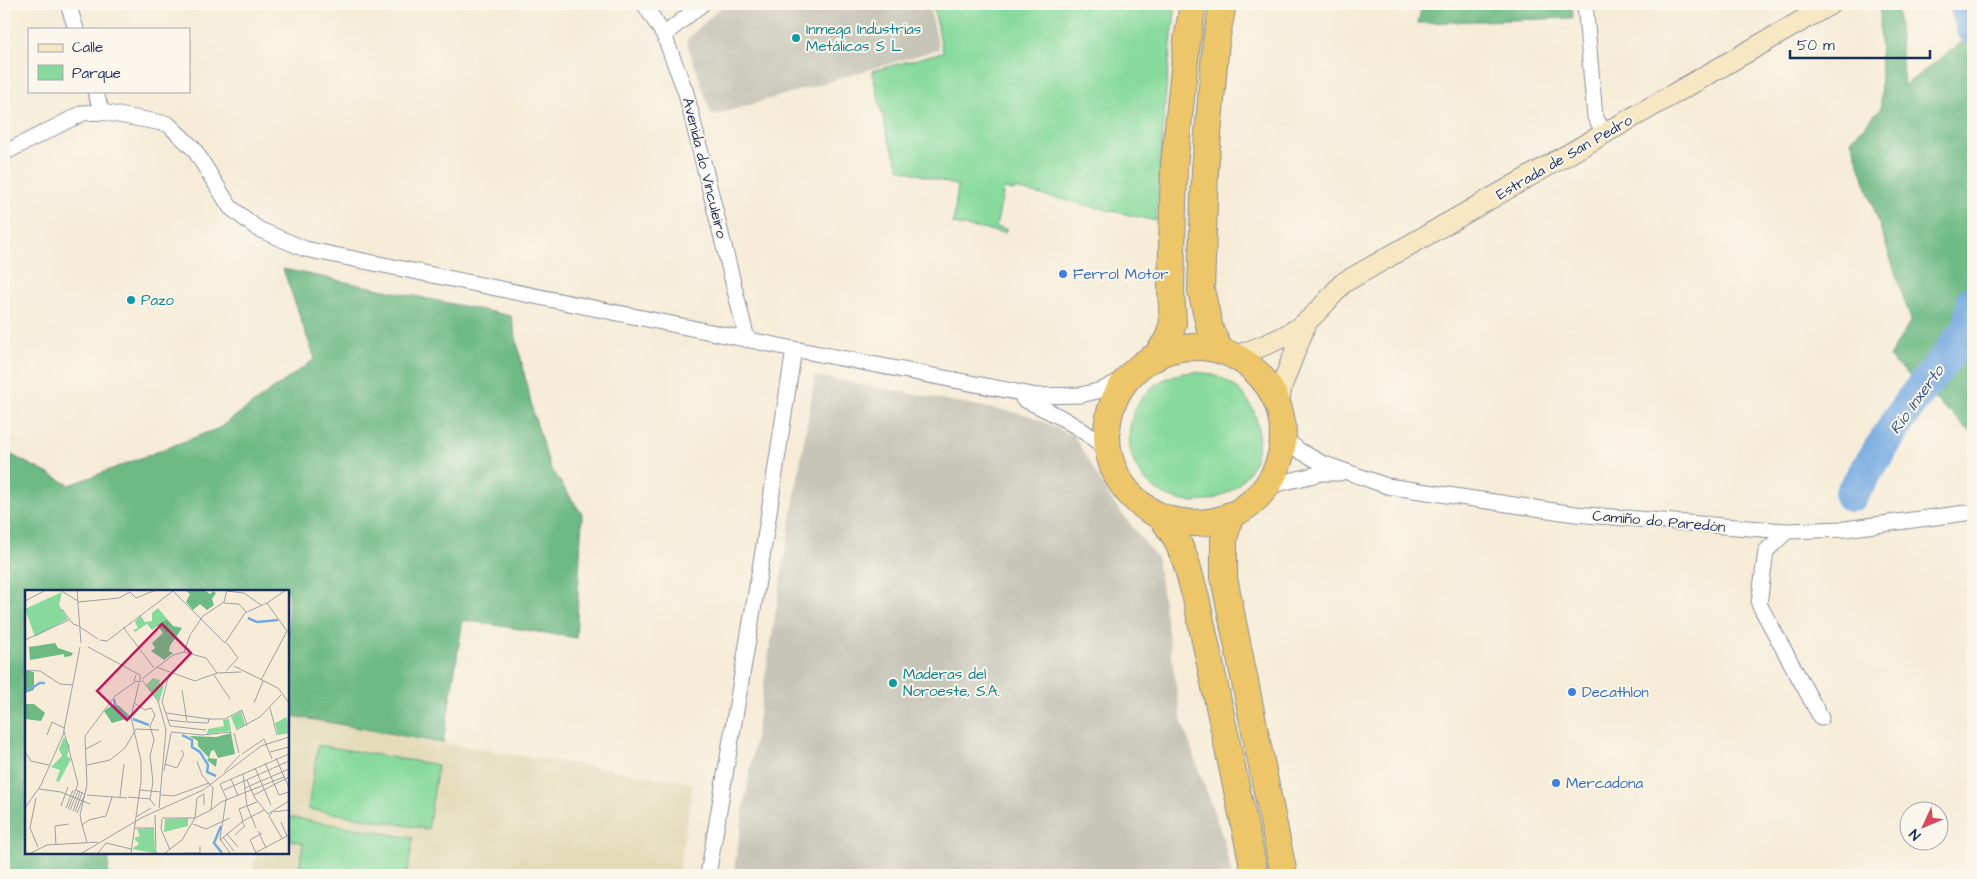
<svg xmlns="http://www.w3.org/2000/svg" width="1977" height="879" viewBox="0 0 1977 879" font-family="'Architects Daughter',sans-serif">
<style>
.built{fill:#e4dbba}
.industrial{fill:#c6c5b8}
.green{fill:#87da9c;stroke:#51847d}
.forest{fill:#6dba84;stroke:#447471}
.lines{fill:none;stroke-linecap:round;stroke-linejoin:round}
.river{stroke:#73a9e1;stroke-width:34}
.street-casing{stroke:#888e9a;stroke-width:17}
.secondary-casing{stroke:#888e9a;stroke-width:22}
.highway-casing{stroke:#888e9a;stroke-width:28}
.street{stroke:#fff;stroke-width:15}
.secondary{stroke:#f7e8c3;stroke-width:20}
.highway{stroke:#ecc669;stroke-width:26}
.culture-dot{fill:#0f9aa8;stroke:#fbf7ec;stroke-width:2}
.shop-dot{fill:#3f7fe0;stroke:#fbf7ec;stroke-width:2}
.labels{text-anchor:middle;stroke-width:4;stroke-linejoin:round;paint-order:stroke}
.culture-label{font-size:15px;fill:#0d838f;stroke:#fbf7ec;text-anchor:start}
.street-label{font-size:15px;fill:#1b2f5e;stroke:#fbf7ec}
.shop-label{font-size:15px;fill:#366cbe;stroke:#fbf7ec;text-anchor:start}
.water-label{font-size:16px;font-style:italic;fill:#355485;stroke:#fbf7ec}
.inset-river{fill:none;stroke:#73a9e1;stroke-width:2.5}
.inset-road{fill:none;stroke:#9ea0a7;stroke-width:1}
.view{fill:#c2185b;fill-opacity:0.15;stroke:#c2185b;stroke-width:2.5}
.inset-edge{fill:none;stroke:#1b2f5e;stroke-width:2.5}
</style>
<rect width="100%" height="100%" fill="#fbf7ec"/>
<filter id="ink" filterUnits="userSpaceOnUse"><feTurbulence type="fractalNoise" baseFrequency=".02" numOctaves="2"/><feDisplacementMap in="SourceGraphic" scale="10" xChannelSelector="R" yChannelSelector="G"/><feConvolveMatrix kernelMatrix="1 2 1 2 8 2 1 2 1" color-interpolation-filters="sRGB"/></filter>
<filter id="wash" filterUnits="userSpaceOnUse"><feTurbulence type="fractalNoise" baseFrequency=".0096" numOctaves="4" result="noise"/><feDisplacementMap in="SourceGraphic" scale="20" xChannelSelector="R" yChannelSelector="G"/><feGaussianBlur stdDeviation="1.12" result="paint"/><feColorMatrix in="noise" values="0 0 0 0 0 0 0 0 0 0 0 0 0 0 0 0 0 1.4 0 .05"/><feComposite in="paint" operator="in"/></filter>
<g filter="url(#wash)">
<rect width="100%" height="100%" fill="#f6ecd7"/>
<path class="built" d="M 288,715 L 443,743 L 693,783 L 678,875 L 252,875 L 257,853 L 288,853 Z"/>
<path class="industrial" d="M 725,4 L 929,4 L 939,49 L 712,116 L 686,40 Z
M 815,376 L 1028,415 L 1074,436 L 1112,501 L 1157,558 L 1181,719 L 1222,835 L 1232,875 L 733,875 L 787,542 Z"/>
<path class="green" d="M 933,4 L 1176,4 L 1167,79 L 1156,221 L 1015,189 L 1014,191 L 1004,189 L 996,227 L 1006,229 L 1005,233 L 953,224 L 958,186 L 900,169 L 888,138 L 872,71 L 943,52 Z
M1129 437a65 65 0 1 1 130 0a65 65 0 1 1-130 0Z
M 318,745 L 438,765 L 428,829 L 308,809 Z
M 288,817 L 413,838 L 407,875 L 298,875 L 303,843 L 290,840 L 291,835 L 288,833 Z"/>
<path class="forest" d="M 1422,4 L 1572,4 L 1573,18 L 1418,23 Z
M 1897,5 L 1904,86 L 1973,34 L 1973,434 L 1889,357 L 1911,320 L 1851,140 L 1881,108 L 1880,6 Z
M 283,269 L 511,316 L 533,412 L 550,467 L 582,514 L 576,638 L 463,620 L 443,743 L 288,715 L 288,592 L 26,592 L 26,853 L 109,853 L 108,875 L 4,875 L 4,451 L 70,485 L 219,428 L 315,359 Z"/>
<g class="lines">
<path class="river" d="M 1966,4 L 1973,28
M 1851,495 L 1909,404 L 1971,326 L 1973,301"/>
</g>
</g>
<g filter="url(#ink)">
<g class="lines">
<g class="street-casing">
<path id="street" d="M 68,4 L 76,29
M 644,4 L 664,35 L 686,93 L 747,339
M 1585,4 L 1595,117 L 1605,134
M 664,35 L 702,4
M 95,91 L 102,112
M 4,153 L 83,113 L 102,112 L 168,124 L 194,149 L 230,207 L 258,229 L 305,249 L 794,349 L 1037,396 L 1080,395 L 1102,390 L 1132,374
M 1023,399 C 1054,413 1082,427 1107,450
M 1284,438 L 1300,451 L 1322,463 L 1387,486 L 1575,514 L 1787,531 L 1845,529 L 1973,512
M 1265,487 L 1322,473 L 1340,473
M 1787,531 L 1766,551 L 1759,604 L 1821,718
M 708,875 L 763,551 L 794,349"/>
</g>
<g class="secondary-casing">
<path id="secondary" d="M 1234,356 C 1259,348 1284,339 1305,323 C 1319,312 1331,296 1343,283 L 1831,4
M 1278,408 L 1282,385 L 1307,321"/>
</g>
<g class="highway-casing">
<path id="highway" d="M1107 435a88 88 0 1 1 176 0a88 88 0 1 1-176 0Z
M 1219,349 L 1210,329 L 1201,290 L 1205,170 L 1216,41 L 1223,4
M 1155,358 L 1168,339 L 1173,323 L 1171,290 L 1174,165 L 1187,41 L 1193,4
M 1230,515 L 1224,540 L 1224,578 L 1284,875
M 1163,519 L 1176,538 L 1186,562 L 1196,598 L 1255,875"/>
</g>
<use href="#street" class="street"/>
<use href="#secondary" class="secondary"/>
<use href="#highway" class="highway"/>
</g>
</g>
<g class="culture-dot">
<circle cx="796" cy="38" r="5"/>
<circle cx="131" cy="300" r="5"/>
<circle cx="893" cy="683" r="5"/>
</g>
<g class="shop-dot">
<circle cx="1063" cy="274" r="5"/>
<circle cx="1572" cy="692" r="5"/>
<circle cx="1556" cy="783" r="5"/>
</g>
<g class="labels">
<g class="culture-label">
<text x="806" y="34">Inmega Industrias<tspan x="806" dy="17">Metálicas S L</tspan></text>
<text x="141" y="305">Pazo</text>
<text x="903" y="679">Maderas del<tspan x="903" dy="17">Noroeste, S.A.</tspan></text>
</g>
<g class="street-label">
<text transform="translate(1564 157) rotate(-30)" y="5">Estrada de San Pedro</text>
<text transform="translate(705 168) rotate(76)" y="5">Avenida do Vinculeiro</text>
<text transform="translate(1659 521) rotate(5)" y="5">Camiño do Paredón</text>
</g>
<g class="shop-label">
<text x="1073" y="279">Ferrol Motor</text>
<text x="1582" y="697">Decathlon</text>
<text x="1566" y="788">Mercadona</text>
</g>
<g class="water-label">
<text transform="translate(1916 399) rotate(-54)" y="6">Río Inxerto</text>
</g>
</g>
<g transform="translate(25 590)">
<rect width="264" height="264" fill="#f6ecd7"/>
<path d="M 37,2 L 34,15 L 43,29 L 10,47 L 0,19 ZM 133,18 L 142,29 L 127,40 L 122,34 L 110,42 L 108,40 L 113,38 L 110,32 L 115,25 L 120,32 L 127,31 L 127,23 ZM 128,88 L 135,90 L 134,93 L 139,96 L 134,112 L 121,95 ZM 216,121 L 220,135 L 211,139 L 206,127 ZM 262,127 L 264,143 L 253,145 L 250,133 ZM 204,129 L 206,141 L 182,144 L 183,139 L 199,136 L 198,130 ZM 39,147 L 45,156 L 42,166 L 46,169 L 34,192 L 31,191 L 35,180 L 26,177 L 37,166 L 34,159 ZM 163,228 L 163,236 L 139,242 L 140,229 ZM 129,238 L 130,263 L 107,259 L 114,254 L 109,248 L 115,246 L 112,239 Z" fill="#87da9c"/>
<path d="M 160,0 L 179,0 L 185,4 L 188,1 L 191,3 L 187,9 L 189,15 L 182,20 L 175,14 L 168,20 L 161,12 L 165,4 ZM 142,29 L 148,36 L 157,38 L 145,56 L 144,61 L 148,63 L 139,70 L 126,61 L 130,58 L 127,53 L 138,43 L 132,35 ZM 30,53 L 33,58 L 48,63 L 46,66 L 39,67 L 39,64 L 5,70 L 4,57 ZM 0,80 L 9,82 L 9,100 L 0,103 ZM 0,114 L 9,114 L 20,123 L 16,131 L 0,129 ZM 87,115 L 93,115 L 105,126 L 101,125 L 101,129 L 87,133 L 79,121 ZM 206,143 L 210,164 L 193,168 L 189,160 L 186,161 L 184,168 L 192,169 L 191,177 L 182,170 L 184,168 L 173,156 L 173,151 L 164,146 L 191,147 Z" fill="#6dba84"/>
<path class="inset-river" d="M 223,28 L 232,32 L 253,30M 0,102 L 15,93 L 20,93M 89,109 L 91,119 L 105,129M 108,129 L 124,135M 157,145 L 167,150 L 167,157 L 175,162 L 183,175 L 182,182 L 191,186M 196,236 L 189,253 L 197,263"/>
<path class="inset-road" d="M 35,0 L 53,11M 52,0 L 56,53M 147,0 L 200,53 L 220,23 L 242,13 L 262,41 L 236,90M 202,1 L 219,3 L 236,15M 0,11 L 21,0M 53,12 L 94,8 L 105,2 L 111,8 L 131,0M 199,13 L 214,14 L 221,22M 242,13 L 261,0M 37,19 L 48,34 L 54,36M 55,37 L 73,49M 98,37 L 129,78M 0,50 L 44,30M 75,50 L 82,51 L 148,1M 63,57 L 115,85 L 115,92 L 109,91 L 111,85M 159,62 L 181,68 L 192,83M 209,76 L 253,98 L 264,113M 131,77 L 170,91 L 192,83 L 216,82M 0,80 L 15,81 L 35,94 L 48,95M 201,81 L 213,68 L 202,53M 144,84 L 137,112 L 145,136 L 181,140M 189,85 L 205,109M 117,89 L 148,65 L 159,62 L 165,45 L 178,26 L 199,12 L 202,0M 117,90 L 133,111 L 141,140 L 134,218M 157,100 L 162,132M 109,113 L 120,120 L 126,118 L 130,125 L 125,136 L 129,150 L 125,166 L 128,192 L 125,209M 229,113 L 238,91M 245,118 L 252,145M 141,123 L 184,129 L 183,133 L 162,132M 184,129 L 200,129 L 217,120 L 222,136M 143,130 L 161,132M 211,140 L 235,127 L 256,105M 39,141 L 53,194M 146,142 L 177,145 L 207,142M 209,143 L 214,163M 22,145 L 27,132 L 39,138M 61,159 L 76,151M 0,162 L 6,171 L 24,175M 245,162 L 264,157M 217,164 L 239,149 L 247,169M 251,168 L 264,198M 240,173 L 254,205 L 264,202M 140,174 L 152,178 L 159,164 L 156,160M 62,175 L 85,170 L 100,158 L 111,139 L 134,140M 230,178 L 246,215M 139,181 L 146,143M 199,182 L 215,165M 218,184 L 222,216 L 231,238M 206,189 L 213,206M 222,190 L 230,208 L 243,224 L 264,211M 220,198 L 264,179M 14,199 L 36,202 L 65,214M 51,200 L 60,204 L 52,223M 115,200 L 136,202M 199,200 L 264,171M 62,205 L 102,208M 136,205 L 149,206 L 184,193M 229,205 L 264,187M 95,207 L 99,174M 103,207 L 125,209 L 130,216M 11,208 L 5,238 L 13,257M 201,210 L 195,249 L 205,263M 202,210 L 195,194 L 264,164M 36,216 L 43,197M 0,218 L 16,195 L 38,145 L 55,57M 41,218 L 48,200M 43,219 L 53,194M 45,220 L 53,201M 186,220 L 196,212 L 259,187M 48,221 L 55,202M 50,222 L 57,203M 248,222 L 264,220M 247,223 L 244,226 L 257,248M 130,225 L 131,263M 111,227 L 126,218M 137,228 L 170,228 L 172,208 L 179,204 L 179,215M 137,229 L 136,239 L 145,260M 218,231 L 214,219 L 232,212M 256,232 L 262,246M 168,234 L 181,239 L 205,228M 57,235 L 55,225 L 62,195 L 60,146 L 90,106 L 110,92M 109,238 L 129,238M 233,241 L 241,258M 202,244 L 213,257M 210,245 L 220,236 L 217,232M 198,247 L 209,261M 195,250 L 218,231 L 239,220M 62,252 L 57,235 L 64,230 L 81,226 L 87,207M 31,255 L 30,236 L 44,234M 6,263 L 22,255 L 73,252M 57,263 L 118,227 L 178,200 L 236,156 L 264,147M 73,263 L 81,253 L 106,259M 106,263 L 116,191 L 116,171 L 106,127 L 114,93M 140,263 L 157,250 L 170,228 L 186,220 L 188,198 L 177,185 L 172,171M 160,263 L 175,263 L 175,256M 230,263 L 264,245M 231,263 L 225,250 L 237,243"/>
<path class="view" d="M 137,34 L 166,63 L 102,130 L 72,101 Z"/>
<rect width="264" height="264" class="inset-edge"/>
</g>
<rect width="1977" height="879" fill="none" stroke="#fbf7ec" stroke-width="20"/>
<rect x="28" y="28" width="162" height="65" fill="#fbf7ec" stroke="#a1a7b3"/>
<rect x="38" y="44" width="25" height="8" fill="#f7e8c3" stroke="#a1a7b3"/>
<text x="72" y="52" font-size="15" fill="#1b2f5e">Calle</text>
<rect x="38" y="65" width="25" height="15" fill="#87da9c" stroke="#a1a7b3"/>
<text x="72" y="78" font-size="15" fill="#1b2f5e">Parque</text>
<g transform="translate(1924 826) rotate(226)"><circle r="24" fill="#fbf7ec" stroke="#a1a7b3"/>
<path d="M0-4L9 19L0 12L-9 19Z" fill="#d1495b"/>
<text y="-8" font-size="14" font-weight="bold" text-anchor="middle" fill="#1b2f5e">N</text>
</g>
<path d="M1790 50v8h140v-8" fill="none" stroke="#1b2f5e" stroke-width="2.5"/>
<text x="1797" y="50" font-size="15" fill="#1b2f5e" stroke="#fbf7ec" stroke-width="4" paint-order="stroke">50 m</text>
</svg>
